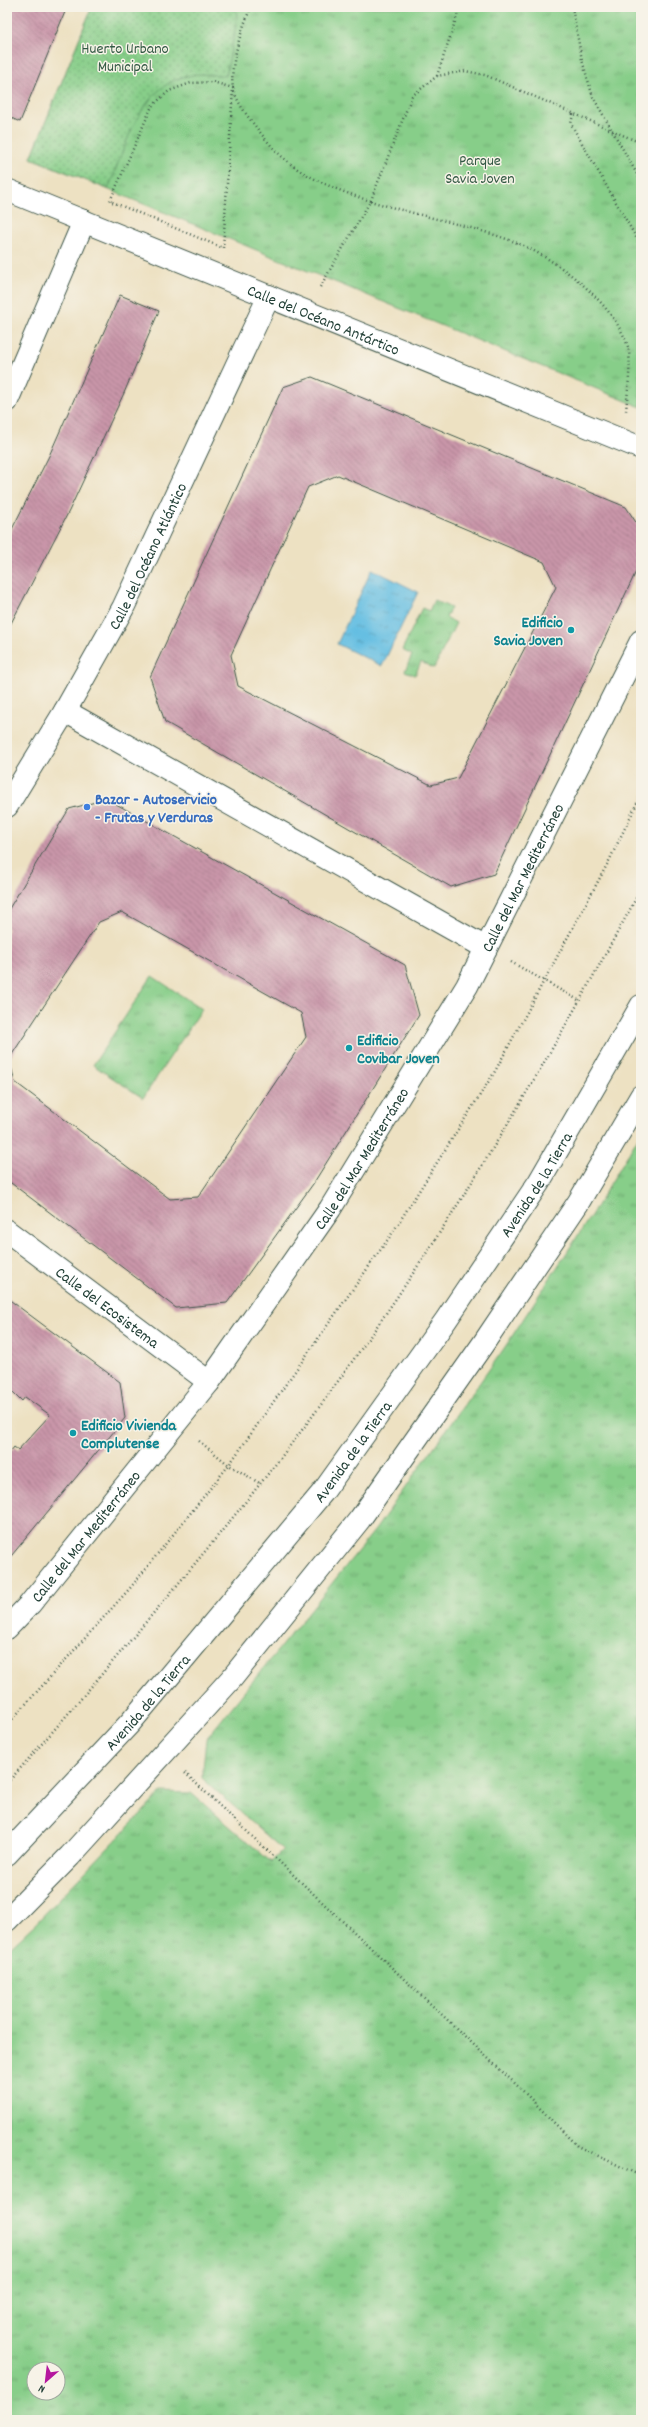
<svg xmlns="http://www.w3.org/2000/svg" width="648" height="2427" viewBox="0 0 648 2427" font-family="Dekko,sans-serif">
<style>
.grass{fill:url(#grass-tufts);stroke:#53865e;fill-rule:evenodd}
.garden{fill:url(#garden-dots);stroke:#53865e}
.water{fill:url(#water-ripples);stroke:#427e8b}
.building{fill:url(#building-back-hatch);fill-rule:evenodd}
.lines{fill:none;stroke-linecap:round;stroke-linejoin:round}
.minor-casing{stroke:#3e5649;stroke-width:24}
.path{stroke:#3e5649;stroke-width:2.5;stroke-dasharray:1 3;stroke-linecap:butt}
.minor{stroke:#fff;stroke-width:22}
.culture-dot{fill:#0f9aa8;stroke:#f7f3e8;stroke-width:1.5}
.shop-dot{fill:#3f7fe0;stroke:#f7f3e8;stroke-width:1.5}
.labels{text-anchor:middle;stroke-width:3;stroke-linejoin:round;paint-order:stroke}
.park-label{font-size:16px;fill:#345a45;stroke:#f7f3e8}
.street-label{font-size:16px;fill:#1f3d34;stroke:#f7f3e8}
.culture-label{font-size:16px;font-weight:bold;fill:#0d838f;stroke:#f7f3e8;text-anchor:start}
.shop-label{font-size:16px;font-weight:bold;fill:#366cbe;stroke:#f7f3e8;text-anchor:start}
</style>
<defs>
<pattern id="grass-tufts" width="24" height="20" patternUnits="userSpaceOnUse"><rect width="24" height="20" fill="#87ce89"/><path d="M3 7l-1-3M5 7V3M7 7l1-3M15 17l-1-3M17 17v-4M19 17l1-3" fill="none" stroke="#6ea871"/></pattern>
<pattern id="garden-dots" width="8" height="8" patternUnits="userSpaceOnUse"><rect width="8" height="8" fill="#87ce89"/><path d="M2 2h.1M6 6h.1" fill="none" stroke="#6ea871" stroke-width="1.8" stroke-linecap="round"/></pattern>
<pattern id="water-ripples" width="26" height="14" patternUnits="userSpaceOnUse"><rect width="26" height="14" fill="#64bee2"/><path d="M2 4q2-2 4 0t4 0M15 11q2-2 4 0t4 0" fill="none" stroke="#529cb8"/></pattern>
<pattern id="building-back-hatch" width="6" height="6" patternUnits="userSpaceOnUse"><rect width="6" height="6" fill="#c995a9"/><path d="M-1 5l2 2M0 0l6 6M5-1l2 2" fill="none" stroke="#a37b8a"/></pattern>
</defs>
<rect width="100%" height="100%" fill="#f7f3e8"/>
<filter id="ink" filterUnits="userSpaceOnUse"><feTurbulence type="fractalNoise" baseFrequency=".025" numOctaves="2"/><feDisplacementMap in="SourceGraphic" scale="8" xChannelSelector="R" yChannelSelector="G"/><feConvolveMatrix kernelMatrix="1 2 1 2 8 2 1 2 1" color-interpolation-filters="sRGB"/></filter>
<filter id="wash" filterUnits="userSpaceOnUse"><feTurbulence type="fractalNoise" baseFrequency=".012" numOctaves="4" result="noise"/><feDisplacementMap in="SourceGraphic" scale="16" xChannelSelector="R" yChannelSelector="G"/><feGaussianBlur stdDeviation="0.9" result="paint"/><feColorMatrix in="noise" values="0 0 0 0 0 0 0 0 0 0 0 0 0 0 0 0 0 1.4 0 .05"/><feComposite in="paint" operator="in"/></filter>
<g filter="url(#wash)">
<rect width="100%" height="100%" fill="#ede1c2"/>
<path class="grass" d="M 92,7 L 641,7 L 641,407 L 31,158 Z
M 434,600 L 451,608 L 446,617 L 456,623 L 434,668 L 421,662 L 415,675 L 405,671 L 412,655 L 402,650 L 422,608 L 429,611 Z
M 152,976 L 202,1009 L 143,1098 L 93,1065 Z
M 641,1133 L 641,2420 L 7,2420 L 7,1950 L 35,1924 L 162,1792 L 191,1793 L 271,1862 L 283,1850 L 202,1778 L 206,1739 L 375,1530 L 503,1350 L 592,1214 ZM 34,2369 L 58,2369 L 58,2393 L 34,2393 Z"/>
<path class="garden" d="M 92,7 L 236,7 L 237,19 L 226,76 C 215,75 203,73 192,75 C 139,83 126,147 108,189 L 31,158 Z"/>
<path class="water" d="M 372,569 L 418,592 L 382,666 L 337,644 Z"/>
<g id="blocks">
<path class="building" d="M 7,7 L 67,7 L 20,122 L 7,116 Z
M 120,295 L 159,311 L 124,393 L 69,511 L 7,631 L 7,539 L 49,456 Z
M 312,377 L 626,507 L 641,530 L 641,561 L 494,874 L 451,887 L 165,722 L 150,677 L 283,387 ZM 338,475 L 544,562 L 556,587 L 458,778 L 431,785 L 238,686 L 231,655 L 308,487 Z
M 107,799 L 405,965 L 419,1015 L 313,1184 L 227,1303 L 176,1308 L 7,1180 L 7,912 L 69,809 ZM 122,912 L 301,1013 L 306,1037 L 198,1197 L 170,1199 L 15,1082 L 9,1059 L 99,922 Z
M 7,1298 L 120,1382 L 125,1418 L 7,1561 L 7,1456 L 14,1447 L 18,1450 L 50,1415 L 25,1397 L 22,1401 L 7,1386 Z"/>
</g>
</g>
<g filter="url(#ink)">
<use href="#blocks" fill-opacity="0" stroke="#3e5649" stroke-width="1"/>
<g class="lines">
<g class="minor-casing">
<g id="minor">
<path id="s1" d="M 7,190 L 641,448"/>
<path d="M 7,401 L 84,221"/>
<path d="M 65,711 L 486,948"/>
<path id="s2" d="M 7,806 L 65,711 L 123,608 L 269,296"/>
<path id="s3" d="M 7,1231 L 209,1382"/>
<path id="s4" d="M 7,1628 L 30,1604 L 209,1382 L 330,1209 L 467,986 L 641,641"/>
<path id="s5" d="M 7,1854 L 130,1723 L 323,1492 L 446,1320 L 539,1182 L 641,1006"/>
<path d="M 7,1920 L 70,1856 L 232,1678 L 360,1519 L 483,1344 L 578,1203 L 641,1096"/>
</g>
</g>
<path class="path" d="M 251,7 C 242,28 229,66 233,88 C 236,101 248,117 256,127 C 268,143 282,159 299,170 C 360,208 445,216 512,241 C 555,257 614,302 628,347 C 632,358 627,397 626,411
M 572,7 L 582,60 L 593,97 L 641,181
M 437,76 L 460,7
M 213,82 L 233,88 L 223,248 L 110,201 L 152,106 L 169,91 L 191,83 Z
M 573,114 L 571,124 L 641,246
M 320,287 L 371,200 L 412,96 L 437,76 L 465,71 L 485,75 L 641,143
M 511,962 L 580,1001
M 199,1441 L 229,1465 L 261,1484
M 7,1725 L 131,1587 L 229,1465 L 391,1235 L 494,1073 L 608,863 L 641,795
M 185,1773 L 524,2092 L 577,2146 L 641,2176
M 7,1783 C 64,1720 118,1655 173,1590 C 227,1525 281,1460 331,1391 C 447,1232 548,1062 641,889"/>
<use href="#minor" class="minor"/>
</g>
</g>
<g class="culture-dot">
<circle cx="571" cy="630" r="4"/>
<circle cx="349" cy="1048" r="4"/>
<circle cx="73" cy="1433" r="4"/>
</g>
<circle class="shop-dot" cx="87" cy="807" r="4"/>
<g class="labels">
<g class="park-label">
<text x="125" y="53">Huerto Urbano<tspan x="125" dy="18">Municipal</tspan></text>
<text x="480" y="165">Parque<tspan x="480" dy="18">Savia Joven</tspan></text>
</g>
<g class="street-label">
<text dy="6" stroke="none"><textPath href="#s1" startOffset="342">Calle del Océano Antártico</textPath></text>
<text dy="6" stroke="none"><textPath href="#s2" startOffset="287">Calle del Océano Atlántico</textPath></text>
<text dy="6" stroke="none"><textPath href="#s4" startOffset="913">Calle del Mar Mediterráneo</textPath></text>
<text dy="6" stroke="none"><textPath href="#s4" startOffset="589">Calle del Mar Mediterráneo</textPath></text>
<text dy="6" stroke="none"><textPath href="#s5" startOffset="855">Avenida de la Tierra</textPath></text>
<text dy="6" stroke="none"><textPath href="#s3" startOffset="126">Calle del Ecosistema</textPath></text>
<text dy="6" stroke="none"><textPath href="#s5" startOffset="531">Avenida de la Tierra</textPath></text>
<text dy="6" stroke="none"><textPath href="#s4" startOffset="121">Calle del Mar Mediterráneo</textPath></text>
<text dy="6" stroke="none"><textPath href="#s5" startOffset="207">Avenida de la Tierra</textPath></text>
</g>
<g class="culture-label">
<text x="563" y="627" text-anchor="end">Edificio<tspan x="563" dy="18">Savia Joven</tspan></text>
<text x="357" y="1045">Edificio<tspan x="357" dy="18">Covibar Joven</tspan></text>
<text x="81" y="1430">Edificio Vivienda<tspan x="81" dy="18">Complutense</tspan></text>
</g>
<g class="shop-label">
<text x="95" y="804">Bazar - Autoservicio<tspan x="95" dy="18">- Frutas y Verduras</tspan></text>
</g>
</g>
<rect width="648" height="2427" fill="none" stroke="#f7f3e8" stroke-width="24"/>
<g transform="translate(46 2381) rotate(208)"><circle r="19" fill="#f7f3e8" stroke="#a1aaa0"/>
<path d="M0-3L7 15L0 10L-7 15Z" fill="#b5179e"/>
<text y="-6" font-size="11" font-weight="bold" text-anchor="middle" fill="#1f3d34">N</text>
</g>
</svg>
